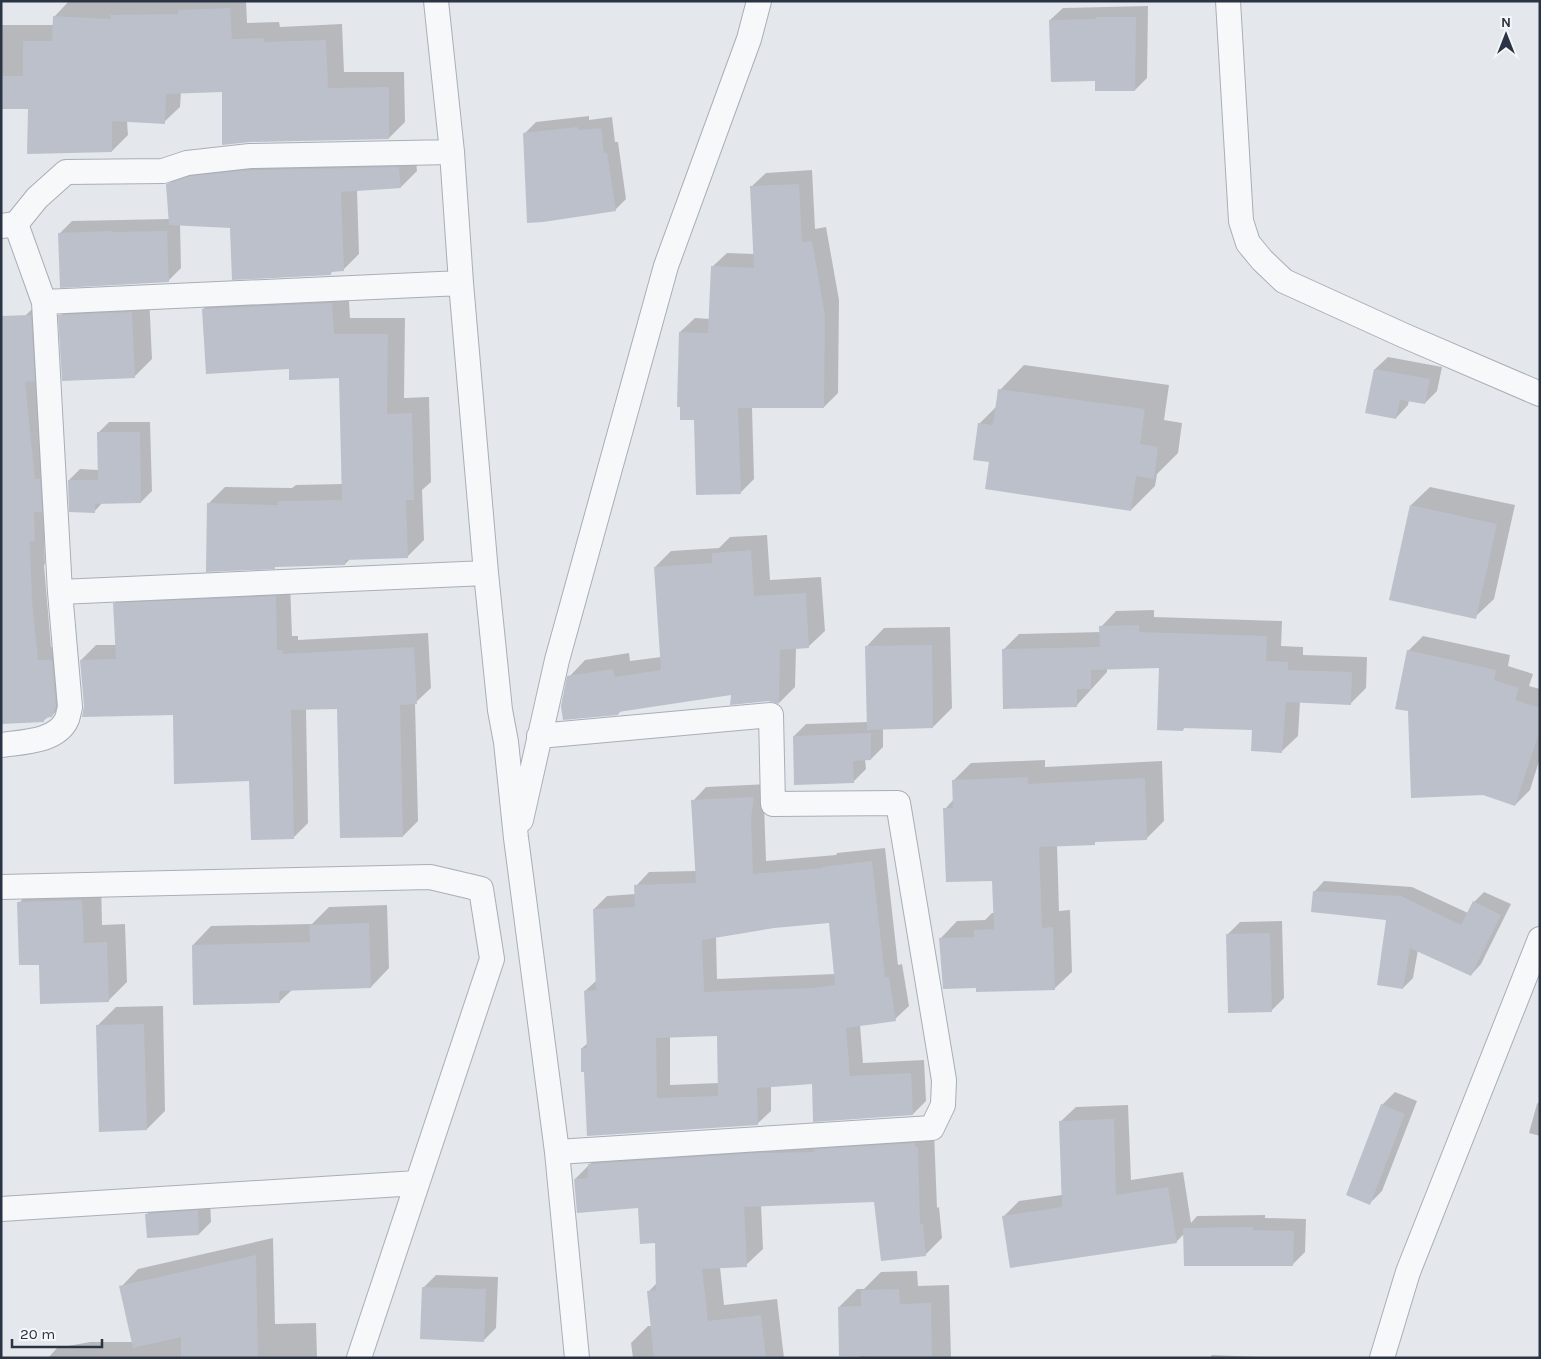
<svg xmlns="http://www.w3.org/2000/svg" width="1541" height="1359" viewBox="0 0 1541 1359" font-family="Karla,sans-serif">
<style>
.shadow{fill:#0003;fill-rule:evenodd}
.building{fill:#bbc0ca;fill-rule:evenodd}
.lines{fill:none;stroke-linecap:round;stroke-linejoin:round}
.street-casing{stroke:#a9aeb7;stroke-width:26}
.street{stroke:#f7f8fa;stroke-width:24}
</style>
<rect width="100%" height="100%" fill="#e4e7ec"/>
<path class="shadow" d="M 69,1 L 246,1 L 247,23 L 279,22 L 280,27 L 342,24 L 344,72 L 404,72 L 405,122 L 389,138 L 250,141 L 223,91 L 181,92 L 180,107 L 164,122 L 127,121 L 128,135 L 112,151 L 29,108 L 1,108 L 1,25 L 54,25 L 54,17 Z
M 1148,6 L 1147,78 L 1135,90 L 1097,80 L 1050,20 L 1063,8 Z
M 589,116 L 589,120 L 612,117 L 615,142 L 618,142 L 626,199 L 615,210 L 524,134 L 536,122 Z
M 415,151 L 417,171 L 401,187 L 357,190 L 359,254 L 343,270 L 334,270 L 330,274 L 231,226 L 180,224 L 181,268 L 168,281 L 60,233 L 72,221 L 170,219 L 168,185 L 184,168 Z
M 812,170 L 815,229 L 826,227 L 839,300 L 838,393 L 824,407 L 752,407 L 754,479 L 740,493 L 695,419 L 680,332 L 695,318 L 710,319 L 712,267 L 727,253 L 754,254 L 751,187 L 766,173 Z
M 348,287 L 350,318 L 405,318 L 404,398 L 429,397 L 431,482 L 422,490 L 424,540 L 407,557 L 350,559 L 345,564 L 208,504 L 225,487 L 292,488 L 296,485 L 343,484 L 340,376 L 290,368 L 203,309 L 220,292 Z
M 149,295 L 152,359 L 134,377 L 60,316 L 77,298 Z
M 39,302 L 49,525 L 44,530 L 45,564 L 44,565 L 51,647 L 66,647 L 65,702 L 51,717 L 48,717 L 43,721 L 1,723 L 25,316 Z
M 1388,357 L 1442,367 L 1437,391 L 1425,403 L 1409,400 L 1408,405 L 1396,418 L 1375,369 Z
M 1024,365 L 1169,385 L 1164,420 L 1182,423 L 1178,453 L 1157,474 L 1155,486 L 1131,510 L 990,461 L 979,424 L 997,406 L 1000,390 Z
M 109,422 L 150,422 L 152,491 L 141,502 L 103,502 L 94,512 L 69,480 L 80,469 L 99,470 L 98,433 Z
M 1430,487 L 1515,505 L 1494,599 L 1475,617 L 1411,505 Z
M 767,535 L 770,580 L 821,577 L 825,631 L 808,647 L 796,648 L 795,687 L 779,703 L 732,694 L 622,710 L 618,714 L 569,677 L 585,660 L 629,653 L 630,661 L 661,657 L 655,567 L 671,551 L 719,548 L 730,537 Z
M 290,582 L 292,636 L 298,636 L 298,640 L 428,633 L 431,688 L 415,703 L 418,821 L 403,836 L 338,708 L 306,709 L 308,823 L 293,838 L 251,780 L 174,714 L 85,706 L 81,660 L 96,645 L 116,645 L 114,604 L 129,589 Z
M 1154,610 L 1154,617 L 1282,621 L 1281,646 L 1303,647 L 1303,655 L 1367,657 L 1366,688 L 1351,703 L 1300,702 L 1298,736 L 1282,751 L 1254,728 L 1185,727 L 1183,730 L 1160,667 L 1107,668 L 1107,672 L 1077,705 L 1003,650 L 1019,634 L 1101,632 L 1101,627 L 1116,611 Z
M 950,627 L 952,708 L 933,727 L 883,728 L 883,747 L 871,759 L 865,759 L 866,769 L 853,782 L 794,736 L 806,724 L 868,722 L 866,647 L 884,628 Z
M 1423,636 L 1510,655 L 1508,666 L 1533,674 L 1529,686 L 1540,689 L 1540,758 L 1530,790 L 1515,805 L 1484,794 L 1408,651 Z
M 1045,760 L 1045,767 L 1162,761 L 1164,821 L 1147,838 L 1097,841 L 1094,843 L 1057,845 L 1059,911 L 1070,910 L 1072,972 L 1054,989 L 977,987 L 940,939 L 957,921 L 985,920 L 992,913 L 995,913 L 994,880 L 945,809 L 954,799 L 953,781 L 971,763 Z
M 767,784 L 764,804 L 766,861 L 836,855 L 837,853 L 885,848 L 898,965 L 902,964 L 909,1006 L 895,1019 L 860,1025 L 863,1063 L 924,1060 L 926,1101 L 913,1114 L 813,1083 L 771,1086 L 771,1111 L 757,1124 L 588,1135 L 585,1071 L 582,1048 L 588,1043 L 585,991 L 597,980 L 594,909 L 607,896 L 636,894 L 636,886 L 649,872 L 696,871 L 693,801 L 706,787 ZM 830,922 L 835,974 L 717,979 L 716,937 L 773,927 ZM 718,1035 L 719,1083 L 670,1085 L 670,1036 Z
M 1324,881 L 1412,887 L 1468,913 L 1474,902 L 1484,892 L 1511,904 L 1481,964 L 1471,975 L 1418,950 L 1413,978 L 1403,988 L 1387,919 L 1314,892 Z
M 101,882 L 102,925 L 125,924 L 127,982 L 108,1001 L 40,964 L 19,903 L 37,884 Z
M 387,905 L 389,968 L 371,987 L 292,990 L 279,1002 L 193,945 L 211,926 L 312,924 L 329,907 Z
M 1282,921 L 1284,998 L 1271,1011 L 1227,935 L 1240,922 Z
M 163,1006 L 165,1111 L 147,1129 L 97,1026 L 116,1007 Z
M 1395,1092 L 1417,1101 L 1382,1191 L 1370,1203 L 1382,1105 Z
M 1540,1101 L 1540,1136 L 1529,1133 L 1537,1104 Z
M 1128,1105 L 1131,1180 L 1183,1172 L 1191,1223 L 1197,1216 L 1265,1215 L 1265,1218 L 1306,1219 L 1305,1252 L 1293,1264 L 1185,1233 L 1176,1242 L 1004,1216 L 1019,1201 L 1062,1195 L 1060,1122 L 1076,1107 Z
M 934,1131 L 937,1208 L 939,1207 L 942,1238 L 926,1254 L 875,1200 L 761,1205 L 763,1249 L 746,1265 L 720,1267 L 724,1305 L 777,1299 L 784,1358 L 633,1358 L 631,1343 L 648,1326 L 652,1326 L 648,1292 L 657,1283 L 656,1242 L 639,1207 L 575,1179 L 606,1148 Z
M 210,1199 L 211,1222 L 199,1234 L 147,1214 L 159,1202 Z
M 273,1238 L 275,1324 L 316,1323 L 317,1358 L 48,1358 L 57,1348 L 90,1342 L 133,1342 L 121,1287 L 138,1269 Z
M 917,1271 L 918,1286 L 949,1285 L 951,1358 L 860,1358 L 839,1307 L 857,1289 L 864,1289 L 881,1272 Z
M 436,1275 L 498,1277 L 496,1328 L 484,1340 L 424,1287 Z
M 1212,1355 L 1281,1358 L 1209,1358 Z"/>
<path class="building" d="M 230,8 L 232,39 L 264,38 L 264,42 L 326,40 L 328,88 L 389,87 L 389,139 L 250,142 L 222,145 L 222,92 L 166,94 L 165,124 L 112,121 L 112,152 L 27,154 L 28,109 L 1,109 L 1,76 L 23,76 L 23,41 L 52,41 L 53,16 L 111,19 L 110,15 L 178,14 L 178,10 Z
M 1096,17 L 1136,17 L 1135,91 L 1095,91 L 1095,81 L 1051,82 L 1049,20 L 1096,19 Z
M 578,127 L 578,130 L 601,128 L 604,153 L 607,153 L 616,211 L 543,222 L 527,223 L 523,133 Z
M 399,167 L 401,188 L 341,192 L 344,271 L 331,272 L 331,275 L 232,280 L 230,228 L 169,225 L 166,184 L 190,176 L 251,170 Z
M 799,184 L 802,242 L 812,241 L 825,315 L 824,408 L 738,408 L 741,494 L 696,495 L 694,420 L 680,420 L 680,407 L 677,407 L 679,332 L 708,333 L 711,266 L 754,268 L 750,186 Z
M 111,231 L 111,232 L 167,231 L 169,282 L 60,288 L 58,233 Z
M 332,303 L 334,334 L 388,334 L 387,414 L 412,413 L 414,500 L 406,500 L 408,558 L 345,560 L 345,565 L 275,567 L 275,569 L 206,572 L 207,503 L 278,505 L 278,501 L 342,500 L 339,378 L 289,380 L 289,369 L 206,374 L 202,309 Z
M 132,312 L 135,378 L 62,381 L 58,315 Z
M 31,315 L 35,381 L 25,382 L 35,479 L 40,479 L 42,512 L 34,512 L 35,541 L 30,541 L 32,602 L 38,660 L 52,660 L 56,706 L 52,717 L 44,718 L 44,722 L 1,724 L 1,316 Z
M 1374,369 L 1430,379 L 1425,404 L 1400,400 L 1396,419 L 1365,413 Z
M 998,389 L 1145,409 L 1140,444 L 1158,447 L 1154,479 L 1136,476 L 1131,511 L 985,489 L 989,462 L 973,460 L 978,423 L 993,425 Z
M 97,432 L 140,432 L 141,503 L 95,504 L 95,513 L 69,512 L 68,480 L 98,480 Z
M 1410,505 L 1497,524 L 1476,619 L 1389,600 Z
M 751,550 L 754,596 L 806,593 L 809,648 L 780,650 L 779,704 L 770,701 L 730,705 L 731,695 L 618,712 L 618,715 L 563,720 L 561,706 L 567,676 L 613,669 L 615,677 L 661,670 L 654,567 L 712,563 L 712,553 Z
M 276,596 L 277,650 L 283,650 L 283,654 L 414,647 L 417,704 L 400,705 L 403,837 L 340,838 L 337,709 L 291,710 L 294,839 L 251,840 L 249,781 L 174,784 L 173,715 L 82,717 L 84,706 L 80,660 L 116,659 L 113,603 Z
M 1139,625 L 1139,632 L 1267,636 L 1266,661 L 1288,662 L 1288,670 L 1352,672 L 1351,705 L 1286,702 L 1282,753 L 1251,751 L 1252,730 L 1183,728 L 1183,731 L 1157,730 L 1159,668 L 1091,670 L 1091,689 L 1077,689 L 1077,707 L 1003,709 L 1002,649 L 1100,647 L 1099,626 Z
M 932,645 L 933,728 L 867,730 L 865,646 Z
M 1407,650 L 1496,670 L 1494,680 L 1519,688 L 1515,700 L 1540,708 L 1540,730 L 1515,806 L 1483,795 L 1411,798 L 1408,711 L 1395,709 Z
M 871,733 L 871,760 L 853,761 L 854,783 L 794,785 L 793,736 Z
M 1028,777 L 1028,784 L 1145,778 L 1147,840 L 1095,842 L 1095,845 L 1039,847 L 1042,928 L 1053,927 L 1055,990 L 976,992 L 976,988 L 943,989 L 939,938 L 974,937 L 974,930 L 994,929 L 992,881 L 946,882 L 943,808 L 953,808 L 952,780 Z
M 754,797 L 751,818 L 753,874 L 822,868 L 822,867 L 872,861 L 885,977 L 889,977 L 896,1021 L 846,1028 L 850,1076 L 911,1073 L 913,1115 L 813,1122 L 812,1084 L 757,1088 L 758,1125 L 587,1136 L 584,1072 L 581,1072 L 581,1048 L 587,1048 L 584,991 L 596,990 L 593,909 L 635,907 L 634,885 L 696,883 L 691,800 ZM 829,923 L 835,985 L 813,988 L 704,992 L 702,940 L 774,928 ZM 717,1036 L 718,1096 L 657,1098 L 656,1038 Z
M 1313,891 L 1401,896 L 1461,925 L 1473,901 L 1501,915 L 1471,976 L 1410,948 L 1403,989 L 1377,985 L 1386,920 L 1311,912 Z
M 82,900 L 84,943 L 107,942 L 109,1002 L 40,1004 L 39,965 L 19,965 L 17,902 Z
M 369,923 L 371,988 L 279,991 L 280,1003 L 193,1005 L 192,945 L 310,942 L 309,925 Z
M 1270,933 L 1272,1012 L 1228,1013 L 1226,934 Z
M 144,1024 L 147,1130 L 99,1132 L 96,1025 Z
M 1381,1104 L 1405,1114 L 1370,1205 L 1346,1195 Z
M 1114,1119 L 1116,1195 L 1168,1187 L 1177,1243 L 1010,1268 L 1002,1216 L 1062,1207 L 1059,1121 Z
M 915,1143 L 915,1147 L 918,1147 L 920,1224 L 923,1223 L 926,1256 L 881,1261 L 874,1202 L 744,1207 L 747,1267 L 702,1269 L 708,1321 L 761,1315 L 766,1358 L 654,1358 L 647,1291 L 656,1290 L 655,1243 L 640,1244 L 638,1208 L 577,1213 L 574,1179 L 588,1178 L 588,1164 L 759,1153 L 814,1152 L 814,1149 Z
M 198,1210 L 199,1235 L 147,1238 L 145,1214 Z
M 1253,1227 L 1253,1230 L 1294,1231 L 1293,1266 L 1184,1266 L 1183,1228 Z
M 256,1255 L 258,1358 L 181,1358 L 181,1337 L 133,1348 L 119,1286 Z
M 422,1287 L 486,1289 L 484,1342 L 420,1339 Z
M 899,1289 L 900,1304 L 931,1303 L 932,1358 L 839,1356 L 838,1307 L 861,1306 L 861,1290 Z"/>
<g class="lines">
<g class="street-casing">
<path id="street" d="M 436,1 L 452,152 L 461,283 L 486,573 L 500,710 L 506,742 L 516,838 L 557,1152 L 577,1358
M 1228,1 L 1241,221 L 1248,243 L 1262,260 L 1284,281 L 1405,336 L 1540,394
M 1,226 L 16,224 L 37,198 L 66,172 L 163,171 L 187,163 L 250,156 L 452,152
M 44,302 L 461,283
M 60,592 L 486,573
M 539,736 L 771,715 L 773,804 L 898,803 L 944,1080 L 943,1105 L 932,1128 L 557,1152
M 1,745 C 22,742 57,742 67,719 C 68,716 69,711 70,707 L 60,592 L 44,302 L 16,224
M 521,820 L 557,660 L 666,266 L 749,39 L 759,1
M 1,887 L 430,877 L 481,889 L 492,959 L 359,1358
M 1,1209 L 417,1183
M 1382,1358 L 1408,1272 L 1540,939"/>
</g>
<use href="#street" class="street"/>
</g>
<rect width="1541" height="1359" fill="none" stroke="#2b3445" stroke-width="5"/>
<g transform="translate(1506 35)" stroke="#f4f6f9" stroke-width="4" paint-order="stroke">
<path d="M0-4L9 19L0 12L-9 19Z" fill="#2b3445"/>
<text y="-8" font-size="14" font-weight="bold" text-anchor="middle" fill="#2b3445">N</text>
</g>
<path d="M12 1339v8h90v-8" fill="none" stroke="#2b3445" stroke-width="2.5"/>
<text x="20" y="1339" font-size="15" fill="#2b3445" stroke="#f4f6f9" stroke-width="4" paint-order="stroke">20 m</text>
</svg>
